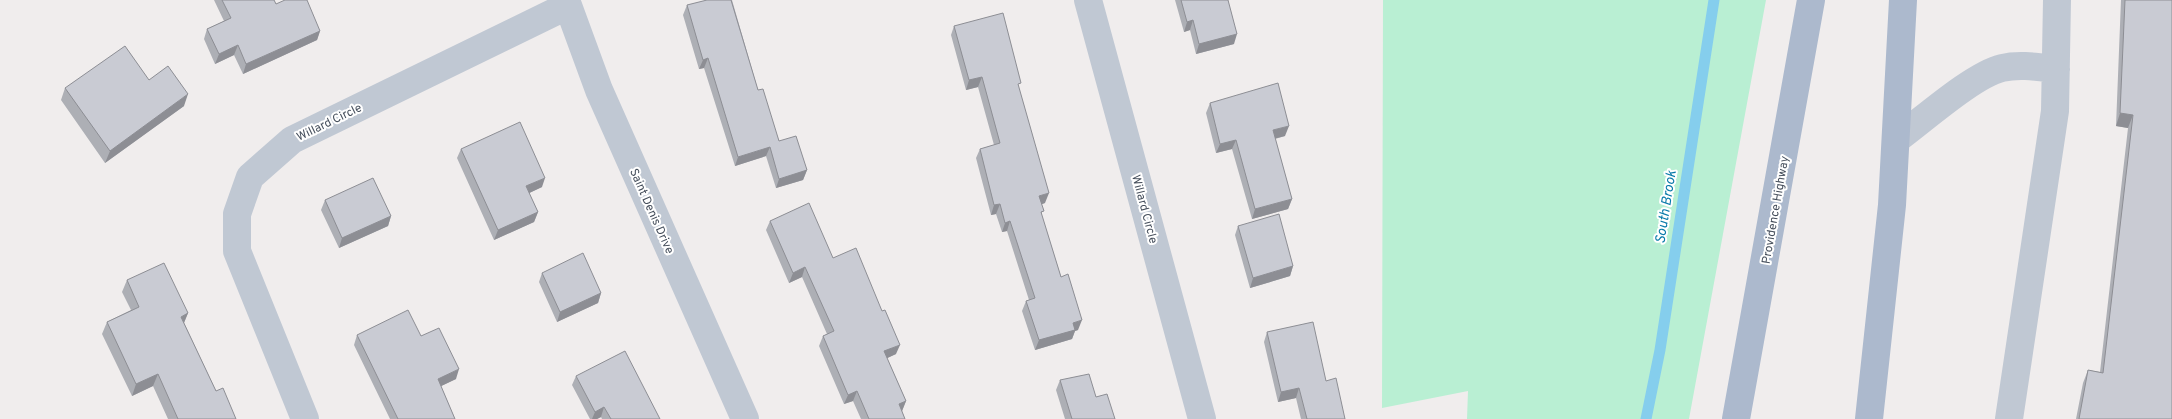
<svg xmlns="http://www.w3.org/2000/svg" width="2172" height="419" viewBox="0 0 2172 419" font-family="Overpass,sans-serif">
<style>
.green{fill:#b9efd3}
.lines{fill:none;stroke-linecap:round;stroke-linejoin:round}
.stream{stroke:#85ceed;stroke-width:11}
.minor{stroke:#c0c8d3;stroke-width:28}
.major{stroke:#acb9cd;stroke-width:28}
.wall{fill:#adafb5}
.shaded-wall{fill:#8d8e94}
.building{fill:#c9cbd3;stroke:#8d8e94}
.labels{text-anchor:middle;stroke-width:4;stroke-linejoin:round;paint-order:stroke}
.street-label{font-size:12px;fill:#454e5b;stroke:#fff}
.water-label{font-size:14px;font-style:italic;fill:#097aaa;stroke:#fff}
</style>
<rect width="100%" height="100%" fill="#f0eded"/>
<path class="green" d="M 1383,0 L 1766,0 L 1689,419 L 1467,419 L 1468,391 L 1382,408 Z"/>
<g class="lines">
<path class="stream" d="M 1646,419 L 1660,350 L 1714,0"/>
<path class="minor" d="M 566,0 L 599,90 L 745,419
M 1088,0 L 1202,419
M 1897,139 C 1923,120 1973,75 2002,68 C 2019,64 2038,67 2056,69
M 305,419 L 237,251 L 237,214 L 250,177 L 292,140 L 567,6
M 2009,419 L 2055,111 L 2057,0"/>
<path class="major" d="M 1736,419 L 1811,0
M 1869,419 L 1892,205 L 1903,0"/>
</g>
<path class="wall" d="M 214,0 L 274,0 L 276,4 L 320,31 L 317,40 L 243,74 L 234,55 L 215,64 L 204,39 L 207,29 L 224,21 Z
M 732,0 L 758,90 L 779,141 L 807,170 L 803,180 L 776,188 L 766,156 L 735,166 L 704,68 L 699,69 L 683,15 L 687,5 Z
M 1175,0 L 1228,0 L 1234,44 L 1196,54 L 1190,30 L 1184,32 Z
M 2121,0 L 2172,0 L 2172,419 L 2076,419 L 2083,383 L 2088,370 L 2100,372 L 2128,128 L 2116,126 Z
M 954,26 L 1019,89 L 1045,203 L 1042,204 L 1042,217 L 1078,330 L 1075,331 L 1072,339 L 1035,350 L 1022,311 L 1026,301 L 1029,300 L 1007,231 L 1002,232 L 996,214 L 991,215 L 976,158 L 980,149 L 994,145 L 978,87 L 966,90 L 951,35 Z
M 149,80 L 184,106 L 105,163 L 61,100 L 65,88 Z
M 1210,103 L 1285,136 L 1275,139 L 1292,199 L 1288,209 L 1252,219 L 1232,149 L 1216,153 L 1206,113 Z
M 461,149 L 542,187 L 529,193 L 538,212 L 534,222 L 494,240 L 457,158 Z
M 325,200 L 391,216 L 388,226 L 339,248 L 321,210 Z
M 770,221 L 833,258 L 896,354 L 887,358 L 906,401 L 902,411 L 905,419 L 861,419 L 853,401 L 844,404 L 819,346 L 823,336 L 827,334 L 802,277 L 789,283 L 766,230 Z
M 1238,226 L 1293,266 L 1290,276 L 1250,288 L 1235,235 Z
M 542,273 L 601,293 L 598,303 L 557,322 L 539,282 Z
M 127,280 L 188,313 L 184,323 L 216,391 L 236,419 L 168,419 L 153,386 L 132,396 L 102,334 L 107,322 L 131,310 L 122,292 Z
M 1267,332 L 1326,381 L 1345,419 L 1301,419 L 1296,398 L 1278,402 L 1264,342 Z
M 357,335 L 456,379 L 441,386 L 455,419 L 390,419 L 354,345 Z
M 576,376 L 660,419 L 602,419 L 601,417 L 597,419 L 590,419 L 572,385 Z
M 1060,380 L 1096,397 L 1115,419 L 1065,419 L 1056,390 Z"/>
<path class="shaded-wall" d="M 1193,20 L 1190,30 L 1184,32 L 1187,22 Z
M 320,31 L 317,40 L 243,74 L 246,64 Z
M 1237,34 L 1234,44 L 1196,54 L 1199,44 Z
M 238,45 L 234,55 L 215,64 L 219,54 Z
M 708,58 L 704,68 L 699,69 L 703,60 Z
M 982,77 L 978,87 L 966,90 L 969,80 Z
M 188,94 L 184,106 L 105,163 L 110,151 Z
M 2120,113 L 2133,115 L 2128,128 L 2116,126 Z
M 1289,126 L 1285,136 L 1269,140 L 1273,130 Z
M 1236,140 L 1232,149 L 1216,153 L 1220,144 Z
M 770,147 L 766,156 L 735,166 L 738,157 Z
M 807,170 L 803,180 L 776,188 L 779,179 Z
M 545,178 L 542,187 L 523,196 L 526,186 Z
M 1049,193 L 1045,203 L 1036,206 L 1039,196 Z
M 1292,199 L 1288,209 L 1252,219 L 1255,209 Z
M 1000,204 L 996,214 L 991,215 L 994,205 Z
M 538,212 L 534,222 L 494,240 L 498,230 Z
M 391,216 L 388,226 L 339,248 L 342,238 Z
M 1010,221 L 1007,231 L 1002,232 L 1005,223 Z
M 1293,266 L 1290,276 L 1250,288 L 1253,278 Z
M 805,267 L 802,277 L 789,283 L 793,273 Z
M 601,293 L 598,303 L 557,322 L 560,312 Z
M 188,313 L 183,325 L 181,317 Z
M 1082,320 L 1078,330 L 1075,331 L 1072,339 L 1035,350 L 1039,340 L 1073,323 Z
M 900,345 L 896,354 L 881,361 L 884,351 Z
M 459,369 L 456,379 L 435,389 L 438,379 Z
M 158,374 L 153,386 L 132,396 L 136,384 Z
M 1299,388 L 1296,398 L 1278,402 L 1281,392 Z
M 857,391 L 853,401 L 844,404 L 848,395 Z
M 906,401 L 902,411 L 895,414 L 899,404 Z
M 604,407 L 601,417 L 597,419 L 592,419 L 595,412 Z"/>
<path class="building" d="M 222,0 L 274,0 L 276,4 L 285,0 L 307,0 L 320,31 L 246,64 L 238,45 L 219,54 L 207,29 L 231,18 Z
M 707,0 L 731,0 L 758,90 L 763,89 L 779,141 L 796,136 L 807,170 L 779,179 L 770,147 L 738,157 L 708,58 L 703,60 L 687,5 Z
M 1181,0 L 1228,0 L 1237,34 L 1199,44 L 1193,20 L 1187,22 Z
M 2125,0 L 2172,0 L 2172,419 L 2079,419 L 2088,370 L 2103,373 L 2133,115 L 2120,113 Z
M 1003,13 L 1021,83 L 1018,84 L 1049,193 L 1039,196 L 1044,211 L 1041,212 L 1061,277 L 1068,274 L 1082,320 L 1073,323 L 1075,330 L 1039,340 L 1026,301 L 1035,298 L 1010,221 L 1005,223 L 1000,204 L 994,205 L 980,149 L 1000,143 L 982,77 L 969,80 L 954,26 Z
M 125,46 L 149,80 L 168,66 L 188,94 L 110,151 L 65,88 Z
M 1278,83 L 1289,126 L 1273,130 L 1292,199 L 1255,209 L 1236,140 L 1220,144 L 1210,103 Z
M 520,122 L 545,178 L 526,186 L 538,212 L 498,230 L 461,149 Z
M 373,178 L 391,216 L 342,238 L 325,200 Z
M 809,203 L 833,258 L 856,248 L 882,311 L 885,310 L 900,345 L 884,351 L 906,401 L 899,404 L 905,419 L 869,419 L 857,391 L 848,395 L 823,336 L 834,331 L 805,267 L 793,273 L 770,221 Z
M 1279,214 L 1293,266 L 1253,278 L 1238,226 Z
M 583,253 L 601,293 L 560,312 L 542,273 Z
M 164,263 L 188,313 L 181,317 L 216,391 L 223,388 L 236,419 L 178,419 L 158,374 L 136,384 L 107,322 L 139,307 L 127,280 Z
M 408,310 L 421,336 L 439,328 L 459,369 L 438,379 L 455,419 L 398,419 L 357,335 Z
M 1313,322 L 1326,381 L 1336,378 L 1345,419 L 1307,419 L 1299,388 L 1281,392 L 1267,332 Z
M 625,351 L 660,419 L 611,419 L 604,407 L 595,412 L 576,376 Z
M 1089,374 L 1096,397 L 1107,394 L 1115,419 L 1072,419 L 1060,380 Z"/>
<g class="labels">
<g class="street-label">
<text transform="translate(329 122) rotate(-26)" y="4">Willard Circle</text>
<text transform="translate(1145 209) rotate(75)" y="4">Willard Circle</text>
<text transform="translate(1775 210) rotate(-80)" y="4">Providence Highway</text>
<text transform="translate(652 211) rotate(66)" y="4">Saint Denis Drive</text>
</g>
<g class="water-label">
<text transform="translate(1665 207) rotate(-81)" y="5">South Brook</text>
</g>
</g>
</svg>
